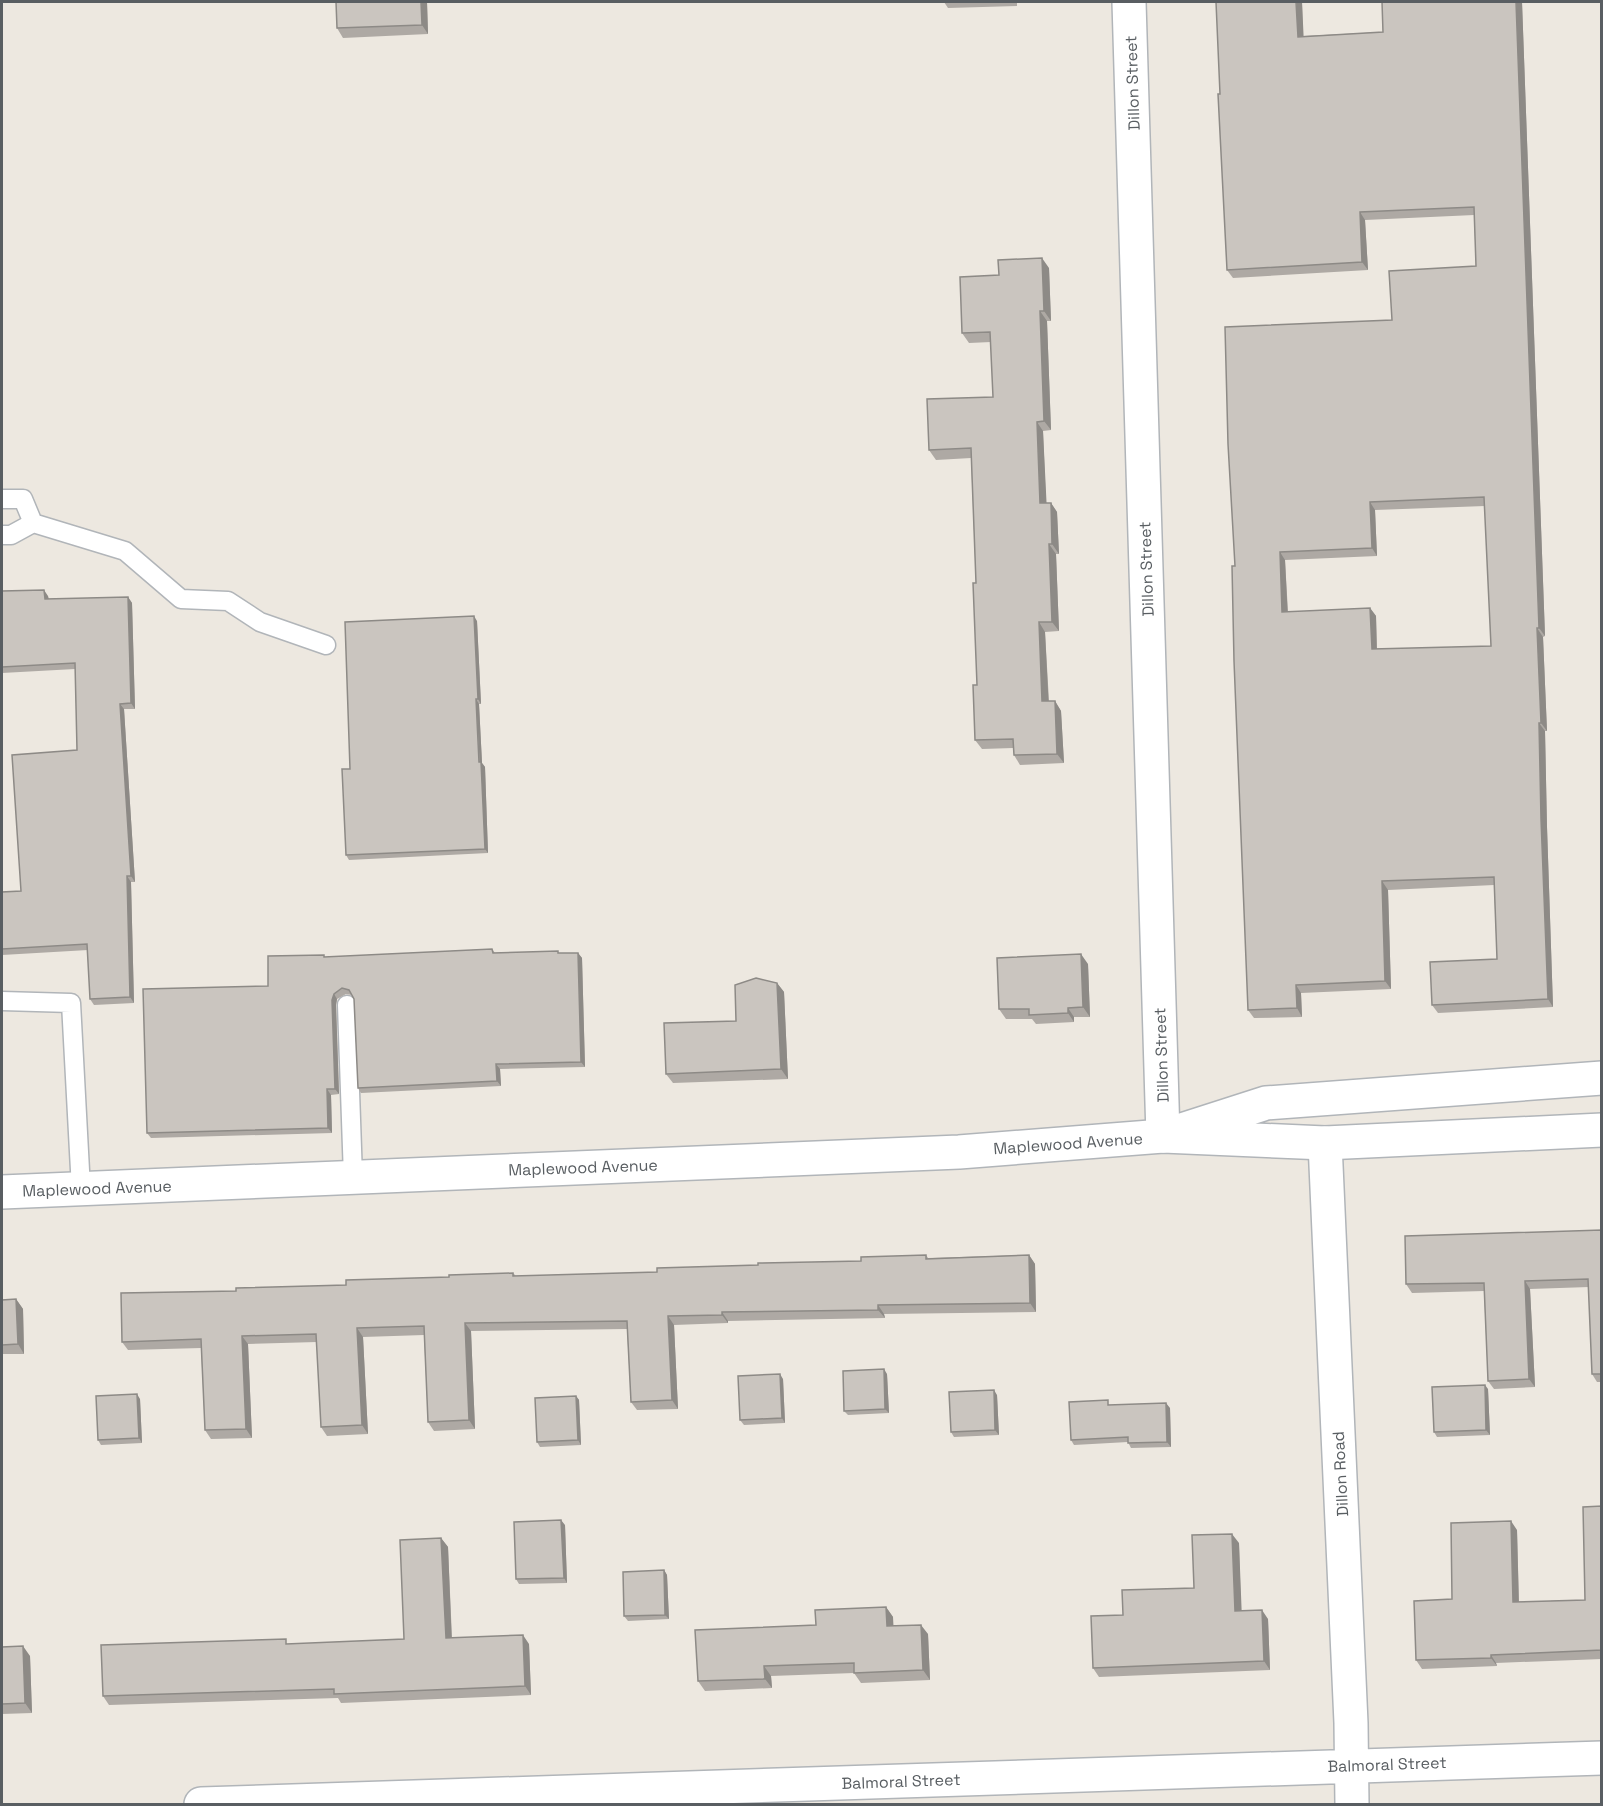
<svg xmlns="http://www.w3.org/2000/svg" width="1603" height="1806" viewBox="0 0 1603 1806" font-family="'Space Grotesk',sans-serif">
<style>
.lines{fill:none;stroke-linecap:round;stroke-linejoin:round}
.service-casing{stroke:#b1b5b9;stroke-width:21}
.minor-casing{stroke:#b1b5b9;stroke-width:36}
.tertiary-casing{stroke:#b1b5b9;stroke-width:36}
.service{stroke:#fff;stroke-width:18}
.minor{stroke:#fff;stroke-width:33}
.tertiary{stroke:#fff;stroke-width:33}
.wall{fill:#aea9a4;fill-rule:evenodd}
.shaded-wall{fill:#8d8a86}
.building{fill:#cac5bf;stroke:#8d8a86;stroke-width:1.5;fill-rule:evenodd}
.labels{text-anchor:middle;stroke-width:6;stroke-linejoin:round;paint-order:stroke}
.street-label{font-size:16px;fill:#595e62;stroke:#fff}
</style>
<rect width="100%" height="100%" fill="#ede8e0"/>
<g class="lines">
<g class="service-casing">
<path id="service" d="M 2,499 L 23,499 L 33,523 L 125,551 L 181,599 L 228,601 L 260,622 L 326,645
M 2,535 L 11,535 L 33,523
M 2,1001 L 71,1003 L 81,1189
M 347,1005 L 353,1177"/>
</g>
<g class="minor-casing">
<path id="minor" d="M 1129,2 L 1163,1136
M 1325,1143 L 1351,1723 L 1352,1804
M 201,1804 L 1602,1758"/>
</g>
<g class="tertiary-casing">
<path id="tertiary" d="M 1182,1130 L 1266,1103 L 1602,1078
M 2,1192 L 959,1152 L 1163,1136 L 1325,1143 L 1602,1130"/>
</g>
<use href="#service" class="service"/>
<use href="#minor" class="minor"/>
<use href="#tertiary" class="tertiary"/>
</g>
<path class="wall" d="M 336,2 L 427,2 L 428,34 L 343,38 L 337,28 Z
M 944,2 L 1017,2 L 1017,6 L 948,8 Z
M 1302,2 L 1303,36 L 1383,32 L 1382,2 L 1522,2 L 1545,636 L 1543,637 L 1547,731 L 1545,731 L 1547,827 L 1553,1007 L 1438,1013 L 1432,1005 L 1497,959 L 1494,885 L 1388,890 L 1391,989 L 1301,993 L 1302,1017 L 1254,1018 L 1248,1010 L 1235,566 L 1392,320 L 1476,266 L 1474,215 L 1365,220 L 1368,270 L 1233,278 L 1227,270 L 1220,94 ZM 1485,506 L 1491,646 L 1377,649 L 1376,616 L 1370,608 L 1288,612 L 1285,560 L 1377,556 L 1375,510 Z
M 1049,268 L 1051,321 L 1047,321 L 1051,430 L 1043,431 L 1046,503 L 1051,503 L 1057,512 L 1059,554 L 1056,554 L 1059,631 L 1045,632 L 1049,701 L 1055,701 L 1061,711 L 1064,763 L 1020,765 L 1014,755 L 1013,748 L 982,749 L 975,740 L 977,685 L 976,583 L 971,458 L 936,460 L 929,450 L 993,397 L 991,342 L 969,343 L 962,333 L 999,275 Z
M 2,591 L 48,596 L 49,599 L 128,597 L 132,603 L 135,709 L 124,709 L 135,882 L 131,882 L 134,1003 L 94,1005 L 90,999 L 88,950 L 2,955 L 2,892 L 21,891 L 77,750 L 75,669 L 2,673 Z
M 477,621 L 481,704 L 479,704 L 482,763 L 485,767 L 488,853 L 349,860 L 346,855 L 350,769 Z
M 492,949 L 495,953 L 578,953 L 582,958 L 585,1067 L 500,1069 L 501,1086 L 361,1093 L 358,1088 L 354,999 L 352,995 L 346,994 L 337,999 L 336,1005 L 339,1094 L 331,1095 L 332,1133 L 151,1138 L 147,1133 L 268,986 L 326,957 Z
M 1088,964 L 1090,1017 L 1074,1017 L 1074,1022 L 1036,1024 L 1032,1019 L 1006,1019 L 999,1009 Z
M 777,983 L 784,992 L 788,1079 L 673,1083 L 666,1074 L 736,1021 Z
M 1602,1230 L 1602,1382 L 1597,1382 L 1592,1374 L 1589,1287 L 1530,1289 L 1535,1387 L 1494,1389 L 1488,1381 L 1484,1291 L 1412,1293 L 1406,1284 Z
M 926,1255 L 928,1258 L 1029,1255 L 1035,1264 L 1036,1312 L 884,1314 L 885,1318 L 728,1321 L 728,1323 L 674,1325 L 678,1409 L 637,1410 L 631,1402 L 627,1329 L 471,1331 L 475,1429 L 434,1431 L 428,1422 L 424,1335 L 363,1337 L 368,1434 L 327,1436 L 321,1427 L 317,1342 L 248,1344 L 252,1438 L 211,1439 L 205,1430 L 201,1348 L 128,1350 L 122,1342 L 236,1291 L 346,1285 L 513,1273 L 516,1276 L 657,1272 L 758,1265 L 861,1261 Z
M 16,1299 L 23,1309 L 24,1354 L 2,1354 L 2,1300 Z
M 887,1374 L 889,1413 L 848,1415 L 844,1411 Z
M 783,1379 L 785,1423 L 744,1425 L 740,1420 Z
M 1488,1389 L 1490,1435 L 1437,1437 L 1434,1432 Z
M 997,1395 L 999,1435 L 954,1437 L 951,1432 Z
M 576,1396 L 579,1400 L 581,1445 L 540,1447 L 537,1442 Z
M 140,1399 L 142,1443 L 101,1445 L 98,1440 Z
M 1111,1405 L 1170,1408 L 1171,1447 L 1131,1448 L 1128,1442 L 1074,1445 L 1071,1440 Z
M 1602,1506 L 1602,1659 L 1496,1663 L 1497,1666 L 1422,1669 L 1416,1660 L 1452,1599 L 1517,1530 L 1519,1602 L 1585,1600 Z
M 565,1525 L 567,1583 L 519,1584 L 516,1579 Z
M 441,1538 L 448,1547 L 452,1638 L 529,1644 L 531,1695 L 341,1703 L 338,1698 L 109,1705 L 103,1696 L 404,1639 Z
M 1239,1543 L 1241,1611 L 1268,1619 L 1270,1670 L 1099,1677 L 1093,1668 L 1123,1615 L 1194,1588 Z
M 664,1570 L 667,1575 L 669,1619 L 628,1621 L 624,1616 Z
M 886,1607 L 893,1617 L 893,1626 L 928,1634 L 930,1680 L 861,1683 L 854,1673 L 771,1676 L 772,1688 L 705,1691 L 698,1681 L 816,1625 Z
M 2,1647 L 30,1656 L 32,1713 L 2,1714 Z"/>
<path class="shaded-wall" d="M 421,2 L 427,2 L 428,34 L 422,25 Z
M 1296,2 L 1302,2 L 1304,45 L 1298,37 Z
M 1516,2 L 1522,2 L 1545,636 L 1539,628 Z
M 1360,212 L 1365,220 L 1368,270 L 1362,262 Z
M 1042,258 L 1049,268 L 1051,321 L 1044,311 Z
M 1040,311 L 1047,321 L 1051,430 L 1044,421 Z
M 1037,422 L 1043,431 L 1047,512 L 1040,503 Z
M 1370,502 L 1375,510 L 1377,556 L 1372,548 Z
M 1051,503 L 1057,512 L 1059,554 L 1052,544 Z
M 1049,544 L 1056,554 L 1059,631 L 1052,622 Z
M 1280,552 L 1285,560 L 1288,620 L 1282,612 Z
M 44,590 L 48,596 L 49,605 L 45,599 Z
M 128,597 L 132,603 L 135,709 L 131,703 Z
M 1370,608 L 1376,616 L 1377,658 L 1372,649 Z
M 474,616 L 477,621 L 481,704 L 478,699 Z
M 1039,622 L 1045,632 L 1049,711 L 1042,701 Z
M 1537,628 L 1543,637 L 1547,731 L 1541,723 Z
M 476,699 L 479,704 L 482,763 L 485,767 L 488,853 L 485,849 Z
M 1055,701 L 1061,711 L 1064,763 L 1057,754 Z
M 120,704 L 124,709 L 135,882 L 131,876 Z
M 1539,723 L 1545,731 L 1547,827 L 1553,1007 L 1548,999 L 1541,819 Z
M 127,876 L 131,882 L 134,1003 L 130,997 Z
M 1382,881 L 1388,890 L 1391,989 L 1385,981 Z
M 578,953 L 582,958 L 585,1067 L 581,1062 Z
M 1081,954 L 1088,964 L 1090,1017 L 1083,1007 Z
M 777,983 L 784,992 L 788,1079 L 781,1069 Z
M 1296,985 L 1301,993 L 1302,1017 L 1297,1008 Z
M 334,994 L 337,999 L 336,1005 L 339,1094 L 335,1089 L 332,1000 Z
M 1068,1008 L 1074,1017 L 1074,1022 L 1068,1013 Z
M 496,1064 L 500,1069 L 501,1086 L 497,1081 Z
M 327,1089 L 331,1095 L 332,1133 L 328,1128 Z
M 1029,1255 L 1035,1264 L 1036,1312 L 1030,1303 Z
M 1525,1281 L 1530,1289 L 1535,1387 L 1529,1379 Z
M 16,1299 L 23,1309 L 24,1354 L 18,1344 Z
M 878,1305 L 884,1314 L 885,1318 L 878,1310 Z
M 722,1312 L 728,1321 L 728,1323 L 722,1315 Z
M 668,1316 L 674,1325 L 678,1409 L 672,1400 Z
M 465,1323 L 471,1331 L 475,1429 L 469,1420 Z
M 357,1328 L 363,1337 L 368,1434 L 362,1425 Z
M 242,1336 L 248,1344 L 252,1438 L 246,1429 Z
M 884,1369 L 887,1374 L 889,1413 L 885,1409 Z
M 780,1374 L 783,1379 L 785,1423 L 782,1418 Z
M 1485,1385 L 1488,1389 L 1490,1435 L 1486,1430 Z
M 994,1390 L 997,1395 L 999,1435 L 995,1430 Z
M 137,1394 L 140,1399 L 142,1443 L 139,1438 Z
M 576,1396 L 579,1400 L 581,1445 L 578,1440 Z
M 1166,1403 L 1170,1408 L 1171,1447 L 1167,1442 Z
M 561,1520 L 565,1525 L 567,1583 L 564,1578 Z
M 1511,1521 L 1517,1530 L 1519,1611 L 1513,1602 Z
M 1232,1534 L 1239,1543 L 1242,1620 L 1235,1611 Z
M 441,1538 L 448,1547 L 452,1647 L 446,1638 Z
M 664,1570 L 667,1575 L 669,1619 L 665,1615 Z
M 886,1607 L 893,1617 L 894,1636 L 887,1626 Z
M 1262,1610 L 1268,1619 L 1270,1670 L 1264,1661 Z
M 921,1625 L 928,1634 L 930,1680 L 923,1670 Z
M 523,1635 L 529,1644 L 531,1695 L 525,1686 Z
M 23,1646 L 30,1656 L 32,1713 L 25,1703 Z
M 1491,1655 L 1496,1663 L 1497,1666 L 1491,1658 Z
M 764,1666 L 771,1676 L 772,1688 L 765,1679 Z"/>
<path class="building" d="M 336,2 L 421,2 L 422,25 L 337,28 Z
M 1216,2 L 1296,2 L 1298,37 L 1383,32 L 1382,2 L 1516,2 L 1539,628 L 1537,628 L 1541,723 L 1539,723 L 1541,819 L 1548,999 L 1432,1005 L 1430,962 L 1497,959 L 1494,877 L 1382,881 L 1385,981 L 1296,985 L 1297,1008 L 1248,1010 L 1234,661 L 1232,566 L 1235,566 L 1228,444 L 1225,327 L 1392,320 L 1389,271 L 1476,266 L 1474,207 L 1360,212 L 1362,262 L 1227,270 L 1218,94 L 1220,94 ZM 1484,497 L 1491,646 L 1372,649 L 1370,608 L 1282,612 L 1280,552 L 1372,548 L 1370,502 Z
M 1042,258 L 1044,311 L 1040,311 L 1044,421 L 1037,422 L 1040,503 L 1051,503 L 1052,544 L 1049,544 L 1052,622 L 1039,622 L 1042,701 L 1055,701 L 1057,754 L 1014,755 L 1013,739 L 975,740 L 973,685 L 977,685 L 973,583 L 976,583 L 971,448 L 929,450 L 927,399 L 993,397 L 990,332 L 962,333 L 960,277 L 999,275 L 998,260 Z
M 44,590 L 45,599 L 128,597 L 131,703 L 120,704 L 131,876 L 127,876 L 130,997 L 90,999 L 87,944 L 2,949 L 2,892 L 21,891 L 12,755 L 77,750 L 75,663 L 2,667 L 2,591 Z
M 474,616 L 478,699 L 476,699 L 479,762 L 481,762 L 485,849 L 346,855 L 342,769 L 350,769 L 345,622 Z
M 492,949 L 493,953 L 558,951 L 558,953 L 578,953 L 581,1062 L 496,1064 L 497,1081 L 358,1088 L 354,999 L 349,990 L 342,988 L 334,994 L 332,1000 L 335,1089 L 327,1089 L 328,1128 L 147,1133 L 143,989 L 268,986 L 268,956 L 324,955 L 324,957 Z
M 1081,954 L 1083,1007 L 1068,1008 L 1068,1013 L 1029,1015 L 1029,1009 L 999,1009 L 997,958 Z
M 756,978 L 777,983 L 781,1069 L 666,1074 L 664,1023 L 736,1021 L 735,985 Z
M 1602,1230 L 1602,1374 L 1592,1374 L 1588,1279 L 1525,1281 L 1529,1379 L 1488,1381 L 1484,1283 L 1406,1284 L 1405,1236 Z
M 926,1255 L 926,1259 L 1029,1255 L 1030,1303 L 878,1305 L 878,1310 L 722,1312 L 722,1315 L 668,1316 L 672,1400 L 631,1402 L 627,1321 L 465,1323 L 469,1420 L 428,1422 L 424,1326 L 357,1328 L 362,1425 L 321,1427 L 316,1334 L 242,1336 L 246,1429 L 205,1430 L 201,1339 L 122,1342 L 121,1293 L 236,1291 L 236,1288 L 346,1285 L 346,1280 L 449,1277 L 449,1275 L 513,1273 L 513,1276 L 657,1272 L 657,1268 L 758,1265 L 758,1263 L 861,1261 L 861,1257 Z
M 16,1299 L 18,1344 L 2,1345 L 2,1300 Z
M 884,1369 L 885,1409 L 844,1411 L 843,1371 Z
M 780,1374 L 782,1418 L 740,1420 L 738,1376 Z
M 1485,1385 L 1486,1430 L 1434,1432 L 1432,1387 Z
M 994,1390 L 995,1430 L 951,1432 L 949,1392 Z
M 137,1394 L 139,1438 L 98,1440 L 96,1396 Z
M 576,1396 L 578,1440 L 537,1442 L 535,1398 Z
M 1108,1400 L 1108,1405 L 1166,1403 L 1167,1442 L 1128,1443 L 1128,1437 L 1071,1440 L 1069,1402 Z
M 1602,1506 L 1602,1650 L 1491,1655 L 1491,1658 L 1416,1660 L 1414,1601 L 1452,1599 L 1451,1523 L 1511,1521 L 1513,1602 L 1585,1600 L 1583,1507 Z
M 561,1520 L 564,1578 L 516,1579 L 514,1522 Z
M 1232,1534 L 1235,1611 L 1262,1610 L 1264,1661 L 1093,1668 L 1091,1616 L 1123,1615 L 1122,1590 L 1194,1588 L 1192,1535 Z
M 441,1538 L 446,1638 L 523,1635 L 525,1686 L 334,1694 L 334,1689 L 103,1696 L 101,1645 L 286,1639 L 286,1644 L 404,1639 L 400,1540 Z
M 664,1570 L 665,1615 L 624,1616 L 623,1572 Z
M 886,1607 L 887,1626 L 921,1625 L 923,1670 L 854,1673 L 854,1663 L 764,1666 L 765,1679 L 698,1681 L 695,1630 L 816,1625 L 815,1610 Z
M 23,1646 L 25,1703 L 2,1704 L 2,1647 Z"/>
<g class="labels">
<g class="street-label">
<text transform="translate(1132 83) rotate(-92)" y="6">Dillon Street</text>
<text transform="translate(1146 569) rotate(-92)" y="6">Dillon Street</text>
<text transform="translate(1161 1055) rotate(-92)" y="6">Dillon Street</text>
<text transform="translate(1068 1143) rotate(-4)" y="6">Maplewood Avenue</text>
<text transform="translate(583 1167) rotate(-2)" y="6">Maplewood Avenue</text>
<text transform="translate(97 1188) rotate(-2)" y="6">Maplewood Avenue</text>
<text transform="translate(1340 1474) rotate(-93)" y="6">Dillon Road</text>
<text transform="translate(1387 1764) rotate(-2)" y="6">Balmoral Street</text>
<text transform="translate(901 1781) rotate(-2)" y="6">Balmoral Street</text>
</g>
</g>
<rect width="1603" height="1806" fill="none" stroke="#595e62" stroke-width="6"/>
</svg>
